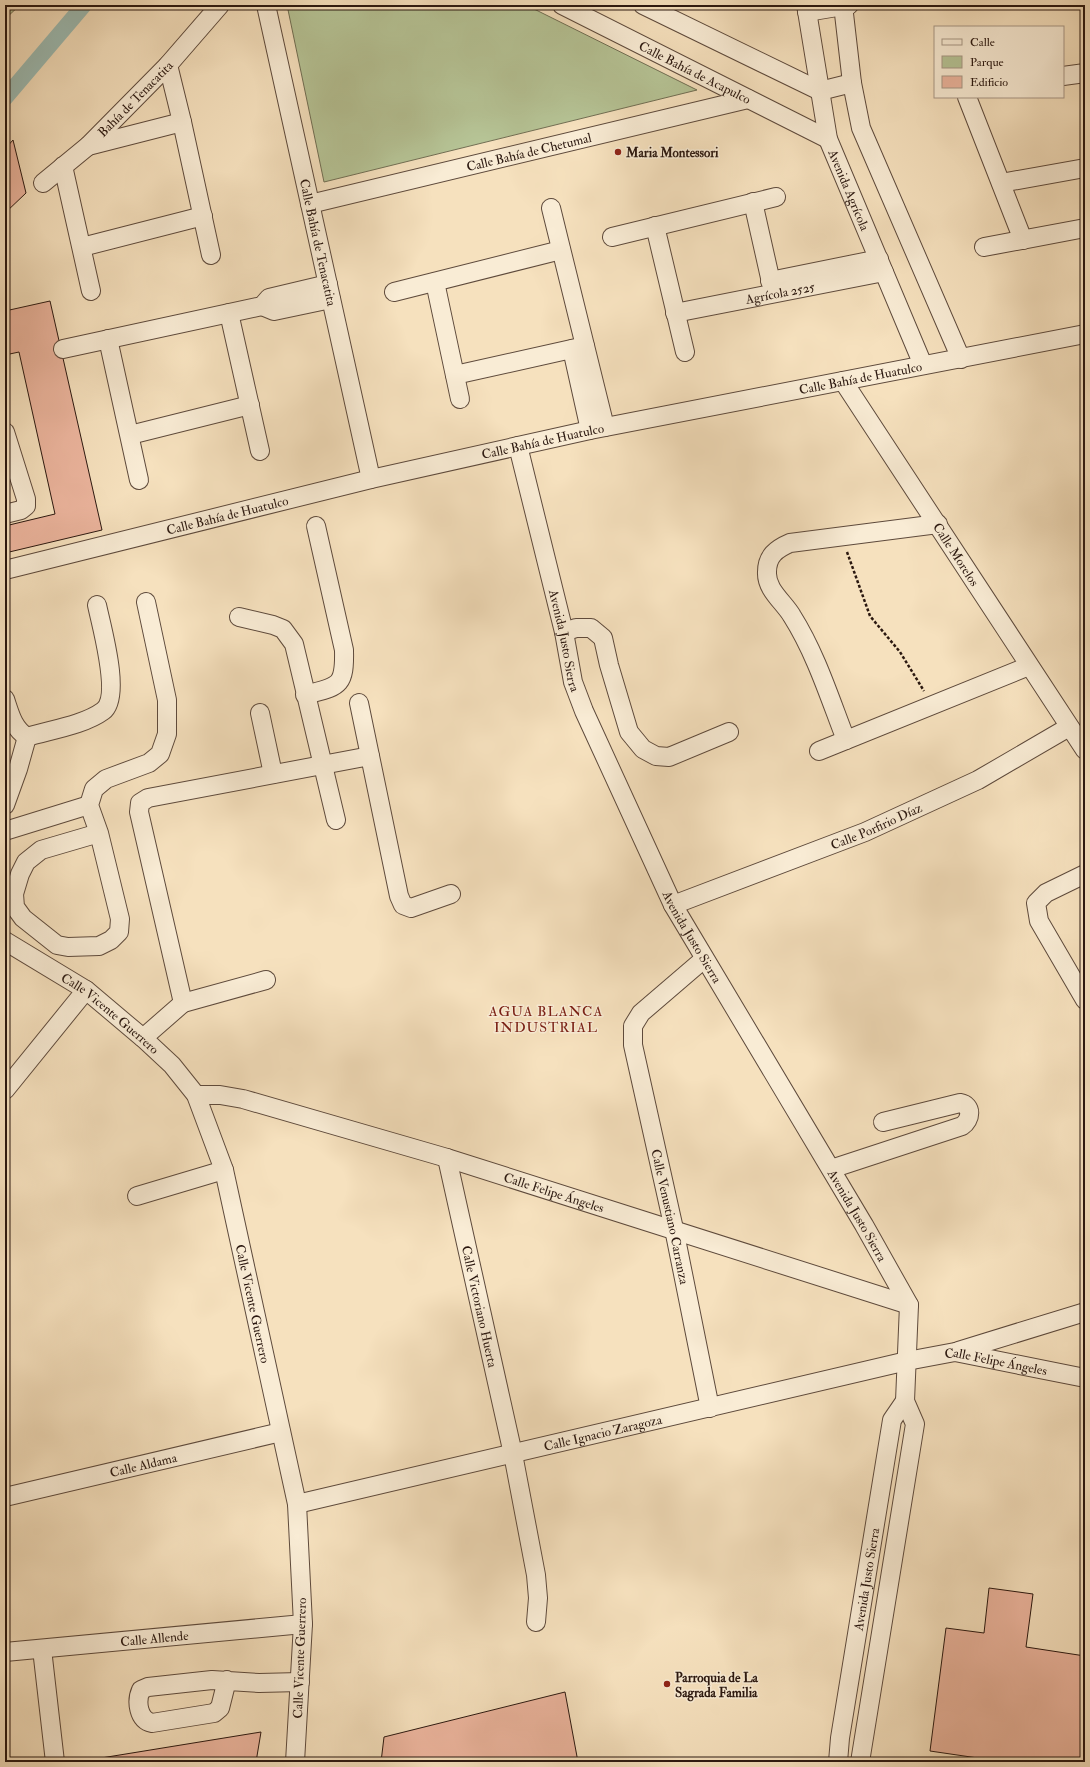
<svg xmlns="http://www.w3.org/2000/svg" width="1090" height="1767" viewBox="0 0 1090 1767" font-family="'IM FELL Double Pica',serif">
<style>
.green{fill:#b6c496;stroke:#706e53}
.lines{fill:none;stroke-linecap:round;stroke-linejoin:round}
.canal{stroke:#9dbdb5;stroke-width:16}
.building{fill:#ecb59e;stroke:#2b1810}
.minor-casing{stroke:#5e4a3c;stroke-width:20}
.path{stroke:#2b1810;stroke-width:2.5;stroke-dasharray:3 2;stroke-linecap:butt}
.minor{stroke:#f9ecd5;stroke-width:18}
.poi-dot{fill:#8f2418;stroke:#f9ecd5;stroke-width:1.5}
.labels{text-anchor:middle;stroke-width:3;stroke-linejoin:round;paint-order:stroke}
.street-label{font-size:13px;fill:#2b1810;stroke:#f9ecd5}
.poi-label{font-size:13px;font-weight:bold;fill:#2b1810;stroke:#f9ecd5;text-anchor:start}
.neighbourhood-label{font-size:14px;letter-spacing:1px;fill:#7a1f14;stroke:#f9ecd5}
</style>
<rect width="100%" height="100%" fill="#f6e1be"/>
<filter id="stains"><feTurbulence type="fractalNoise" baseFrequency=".005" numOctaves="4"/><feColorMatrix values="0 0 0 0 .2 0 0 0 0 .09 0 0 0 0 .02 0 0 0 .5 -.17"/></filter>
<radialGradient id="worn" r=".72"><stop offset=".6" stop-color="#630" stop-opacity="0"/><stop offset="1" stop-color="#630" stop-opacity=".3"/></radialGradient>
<path class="green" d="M 5,5 L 20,5 L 5,19 Z
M 287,5 L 526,5 L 697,90 L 324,182 Z"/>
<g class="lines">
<path class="canal" d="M 5,98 L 84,5"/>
</g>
<path class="building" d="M 13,140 L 26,193 L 5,213 L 5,149 Z
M 50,301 L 102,530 L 5,553 L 5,526 L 55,514 L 19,352 L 5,355 L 5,311 Z
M 989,1588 L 1033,1594 L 1026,1647 L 1085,1656 L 1085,1762 L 1005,1762 L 930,1751 L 946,1628 L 984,1633 Z
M 565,1692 L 578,1762 L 381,1762 L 384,1737 Z
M 261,1732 L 256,1762 L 95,1762 L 95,1759 Z"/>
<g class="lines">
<g class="minor-casing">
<g id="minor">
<path id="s1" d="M 266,5 L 371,479"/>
<path id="s2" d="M 562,5 L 828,139"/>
<path d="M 643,5 L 820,91 L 852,83"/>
<path id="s3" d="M 806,5 L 828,139 L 923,365"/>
<path d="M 843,5 L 852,83 L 861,128 L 961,359"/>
<path d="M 807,12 L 849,5"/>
<path d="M 168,65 L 182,122 L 211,255"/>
<path d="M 1063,76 L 1085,73"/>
<path d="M 967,97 L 1023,240"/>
<path d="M 88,146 L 182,122"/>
<path d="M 63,166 L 91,291"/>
<path id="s4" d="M 43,183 L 88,146 L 168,65 L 220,5"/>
<path d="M 1001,183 L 1085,168"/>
<path d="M 753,202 L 773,291"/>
<path id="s5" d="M 310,204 L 748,99"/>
<path d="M 551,208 L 605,427"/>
<path d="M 655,226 L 685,352"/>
<path d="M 612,237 L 776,197"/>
<path d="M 82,247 L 203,216"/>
<path d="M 984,247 L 1085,228"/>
<path d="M 770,281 L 879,259"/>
<path d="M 435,282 L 460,399"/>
<path d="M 394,292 L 561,250"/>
<path d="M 262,306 L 274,311 L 331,299"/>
<path d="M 229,313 L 260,451"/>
<path id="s6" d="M 675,313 L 884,272"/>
<path d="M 108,339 L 139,480"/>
<path d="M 63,349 L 262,306 L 269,298 L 328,284"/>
<path d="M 572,349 L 590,430"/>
<path d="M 455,375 L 585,346"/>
<path id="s7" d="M 843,381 L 1085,750"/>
<path d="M 5,432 L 26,499 L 26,506 L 21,510 L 5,514"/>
<path d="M 130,435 L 250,405"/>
<path id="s8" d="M 518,446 L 564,632 L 573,682 L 584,711 L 673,905 L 864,1225 L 909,1305 L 905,1401 L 915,1424 L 860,1762"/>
<path id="s9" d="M 5,570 L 371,479 L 590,430 L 1085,334"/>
<path d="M 239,617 L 273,625 L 283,629 L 294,644 L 336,820"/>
<path d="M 564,632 L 576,628 L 591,628 L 603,638 L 609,665 L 629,732 L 643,749 L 656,756 L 669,757 L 729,732"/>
<path d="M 305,695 C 338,686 345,688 344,650 L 316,526"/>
<path d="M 5,699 C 10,714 13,728 27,737 C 50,730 84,725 103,711 C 122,697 101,625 97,605"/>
<path d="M 359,703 L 370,756"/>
<path d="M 260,713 L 273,774"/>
<path d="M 846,740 C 830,699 816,654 792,616 C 784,602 766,590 767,572 C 767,556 776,549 790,543 L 938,524"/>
<path d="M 819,751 L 1029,666"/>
<path d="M 5,805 L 18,769 L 27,737"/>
<path d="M 5,831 L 89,805"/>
<path d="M 99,833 L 120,919 L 119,932 L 111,940 L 99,946 L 68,947 L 57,945 L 23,918 L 15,907 L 14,894 L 20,874 L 26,862 L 41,850 L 99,833 L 89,805 L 94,789 L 106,779 L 149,763 L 160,754 L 167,734 L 167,700 L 146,602"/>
<path d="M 1085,874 L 1046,893 L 1036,903 L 1039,921 L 1085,1000"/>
<path id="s10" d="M 673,905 L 865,832 L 978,780 L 1069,727"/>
<path id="s11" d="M 5,941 L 86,990 L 143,1038 L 172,1065 L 196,1095 L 224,1170 L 297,1504 L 303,1624 L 295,1762"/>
<path id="s12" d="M 704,959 L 641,1013 L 633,1026 L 633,1045 L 674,1229 L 710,1408"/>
<path d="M 183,1003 L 266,980"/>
<path d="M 143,1038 L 183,1003 L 139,812 L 140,803 L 148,798 L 370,756 L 399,896 L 403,905 L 411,908 L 451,894"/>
<path d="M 5,1090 L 86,990"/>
<path id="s13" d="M 196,1095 L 220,1095 L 243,1099 L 447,1158 L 909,1305"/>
<path id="s14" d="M 447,1158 L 513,1454 L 536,1575 L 538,1598 L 536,1622"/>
<path d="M 831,1169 L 962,1126 C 971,1120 973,1105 960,1103 L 883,1122"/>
<path d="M 137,1196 L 224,1170"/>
<path d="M 958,1351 L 1085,1312"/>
<path id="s15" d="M 5,1497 L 281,1432"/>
<path id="s16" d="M 297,1504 L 907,1361 L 955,1352 L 1085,1378"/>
<path d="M 42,1649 L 55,1762"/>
<path id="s17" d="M 5,1652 L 303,1624"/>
<path d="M 227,1680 L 220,1708 L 214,1713 L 152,1723 C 138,1720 136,1701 141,1690 L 148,1687 L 212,1680 L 259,1683 L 300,1682"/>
<path id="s18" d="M 838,1762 L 840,1738 L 892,1420 L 905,1401"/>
</g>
</g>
<path class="path" d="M 847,552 L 870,616 L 900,652 L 924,691"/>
<use href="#minor" class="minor"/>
</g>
<g class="poi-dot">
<circle cx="618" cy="152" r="4"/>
<circle cx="667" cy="1684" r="4"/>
</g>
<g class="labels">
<g class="street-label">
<text dy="5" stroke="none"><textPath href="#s2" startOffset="149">Calle Bahía de Acapulco</textPath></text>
<text dy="5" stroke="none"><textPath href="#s4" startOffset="125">Bahía de Tenacatita</textPath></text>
<text dy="5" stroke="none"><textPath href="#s5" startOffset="225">Calle Bahía de Chetumal</textPath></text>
<text dy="5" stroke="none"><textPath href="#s3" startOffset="191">Avenida Agrícola</textPath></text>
<text dy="5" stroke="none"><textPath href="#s1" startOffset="243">Calle Bahía de Tenacatita</textPath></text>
<text dy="5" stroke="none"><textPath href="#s6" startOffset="107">Agrícola 2525</textPath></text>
<text dy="5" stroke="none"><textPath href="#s9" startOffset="877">Calle Bahía de Huatulco</textPath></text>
<text dy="5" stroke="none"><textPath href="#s9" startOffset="553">Calle Bahía de Huatulco</textPath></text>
<text dy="5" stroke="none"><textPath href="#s9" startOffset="229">Calle Bahía de Huatulco</textPath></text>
<text dy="5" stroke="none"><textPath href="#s7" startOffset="207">Calle Morelos</textPath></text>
<text dy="5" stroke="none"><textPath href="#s8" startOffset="200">Avenida Justo Sierra</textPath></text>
<text dy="5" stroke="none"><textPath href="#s10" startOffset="218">Calle Porfirio Díaz</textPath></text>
<text dy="5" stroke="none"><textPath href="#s8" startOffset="524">Avenida Justo Sierra</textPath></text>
<text dy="5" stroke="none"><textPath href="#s11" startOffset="128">Calle Vicente Guerrero</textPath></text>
<text dy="5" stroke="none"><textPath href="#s13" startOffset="372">Calle Felipe Ángeles</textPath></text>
<text dy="5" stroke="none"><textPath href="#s8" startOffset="848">Avenida Justo Sierra</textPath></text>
<text dy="5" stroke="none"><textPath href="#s12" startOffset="293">Calle Venustiano Carranza</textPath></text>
<text dy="5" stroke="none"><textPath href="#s11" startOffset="464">Calle Vicente Guerrero</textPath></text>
<text dy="5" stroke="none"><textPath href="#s14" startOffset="152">Calle Victoriano Huerta</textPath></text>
<text dy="5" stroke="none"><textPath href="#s16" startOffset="717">Calle Felipe Ángeles</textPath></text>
<text dy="5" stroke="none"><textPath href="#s16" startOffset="314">Calle Ignacio Zaragoza</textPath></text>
<text dy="5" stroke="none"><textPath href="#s15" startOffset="142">Calle Aldama</textPath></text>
<text dy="5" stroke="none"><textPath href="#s18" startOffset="185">Avenida Justo Sierra</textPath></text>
<text dy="5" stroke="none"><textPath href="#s17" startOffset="150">Calle Allende</textPath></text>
<text transform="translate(299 1658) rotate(-88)" y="5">Calle Vicente Guerrero</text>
</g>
<g class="poi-label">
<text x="626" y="157">Maria Montessori</text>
<text x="675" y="1682">Parroquia de La<tspan x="675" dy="15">Sagrada Familia</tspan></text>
</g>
<g class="neighbourhood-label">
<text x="546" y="1016">AGUA BLANCA<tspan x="546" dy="16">INDUSTRIAL</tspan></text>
</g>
</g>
<rect width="1090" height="1767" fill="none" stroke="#f6e1be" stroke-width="20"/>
<rect x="6" y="6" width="1078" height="1755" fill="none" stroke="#2b1810" stroke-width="2"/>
<rect x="10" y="10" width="1070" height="1747" fill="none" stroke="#2b1810"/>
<rect x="934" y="26" width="130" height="72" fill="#f9ecd5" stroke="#a79786"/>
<rect x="942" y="39" width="20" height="6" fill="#f9ecd5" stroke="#a79786"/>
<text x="970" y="46" font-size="12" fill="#2b1810">Calle</text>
<rect x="942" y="56" width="20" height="12" fill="#b6c496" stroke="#a79786"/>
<text x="970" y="66" font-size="12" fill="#2b1810">Parque</text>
<rect x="942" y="76" width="20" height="12" fill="#ecb59e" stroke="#a79786"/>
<text x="970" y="86" font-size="12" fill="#2b1810">Edificio</text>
<rect width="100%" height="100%" filter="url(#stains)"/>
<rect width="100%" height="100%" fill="url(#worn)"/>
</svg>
